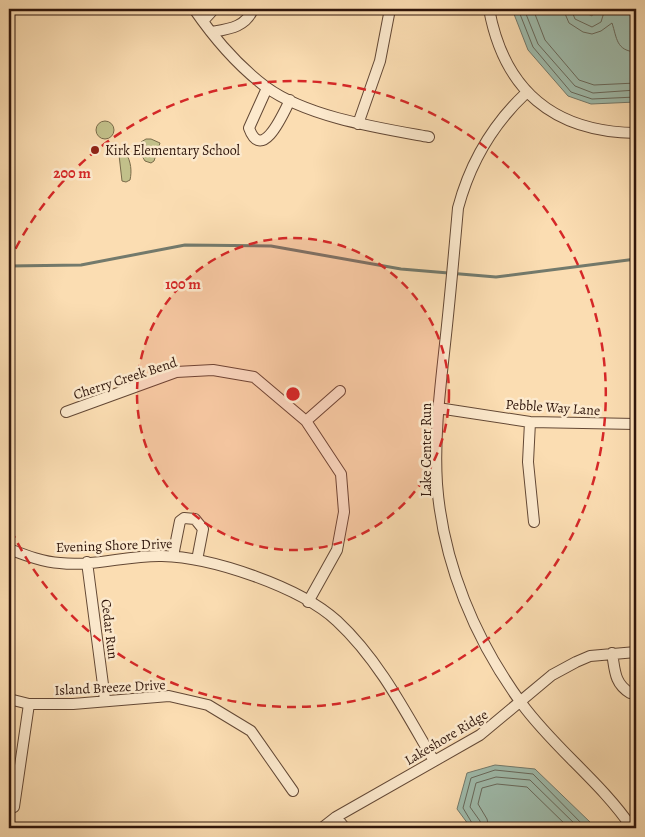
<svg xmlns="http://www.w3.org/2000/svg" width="645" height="837" viewBox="0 0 645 837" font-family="Alegreya,serif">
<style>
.green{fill:#c2c08a;stroke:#796b4a}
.water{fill:#9fbcad;stroke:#737a6c}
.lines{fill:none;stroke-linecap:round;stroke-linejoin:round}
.shore{stroke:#68695c;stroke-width:1}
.stream{stroke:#737a6c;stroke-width:3}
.street-casing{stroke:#634835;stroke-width:12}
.street{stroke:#fce9cd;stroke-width:10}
.ring{fill:none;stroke:#d62828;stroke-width:2.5;stroke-dasharray:9 6}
.poi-dot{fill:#8f2418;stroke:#fce9cd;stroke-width:2}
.labels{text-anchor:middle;stroke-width:5;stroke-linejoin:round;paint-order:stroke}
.poi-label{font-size:14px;fill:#30160b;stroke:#fce9cd;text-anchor:start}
.street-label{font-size:14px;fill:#30160b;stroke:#fce9cd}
.centre{fill:#d62828;stroke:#fce9cd;stroke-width:2.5}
.ring-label{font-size:15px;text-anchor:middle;font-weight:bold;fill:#d62828;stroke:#fce9cd;stroke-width:5;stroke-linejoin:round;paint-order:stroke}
</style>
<rect width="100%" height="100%" fill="#fbddb2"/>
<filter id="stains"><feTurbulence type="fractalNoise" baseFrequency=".004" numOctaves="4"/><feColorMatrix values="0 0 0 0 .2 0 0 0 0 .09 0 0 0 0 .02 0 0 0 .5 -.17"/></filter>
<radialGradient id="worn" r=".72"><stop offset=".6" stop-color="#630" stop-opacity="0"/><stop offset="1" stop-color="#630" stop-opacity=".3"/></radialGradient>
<path class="green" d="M96 130a9 9 0 1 1 18 0a9 9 0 1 1-18 0Z
M 146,139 L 151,139 L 160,143 L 154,161 L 151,163 L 145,161 L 139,151 L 141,142 Z
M 122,153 L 126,153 C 131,162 132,171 130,180 L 126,182 L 122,181 L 119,155 Z"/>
<path class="water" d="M 512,9 L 578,9 L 592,16 L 594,9 L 631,9 L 632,33 L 636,34 L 636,102 L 591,104 L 568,96 L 528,50 Z
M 495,765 L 535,769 L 591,823 L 591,828 L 471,828 L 457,809 L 467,773 Z"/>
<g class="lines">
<path class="shore" d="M 518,9 L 533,47 L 571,92 L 592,99 L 636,97
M 524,9 L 538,44 L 575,86 L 593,93 L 636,90
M 533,9 L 545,40 L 579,80 L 594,85 L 636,83
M 563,9 L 569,23 L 583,32 L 592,34 L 601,31 L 612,23 C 617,38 616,51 636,52
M 571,9 L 575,19 L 592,27 L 601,22 L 605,9
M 475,828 L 463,808 L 471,778 L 495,770 L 533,774 L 586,828
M 481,828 L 480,821 L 470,807 L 476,783 L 496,777 L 530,780 L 579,828
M 489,828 L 487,819 L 478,804 L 482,788 L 497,784 L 527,787 L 569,828"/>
<path class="stream" d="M 9,266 L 81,265 L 185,245 L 271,246 L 401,269 L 496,277 L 636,259"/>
<g class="street-casing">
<path id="street" d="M 194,9 C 214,38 238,66 266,87 C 307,117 379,128 429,137
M 489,9 C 504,90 553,132 636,133
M 203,21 L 214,9
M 212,32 C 229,29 246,27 253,9
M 267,88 L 249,128 C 262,164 284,112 290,100
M 526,93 C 492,125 470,163 458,208 C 454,254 450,299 445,344 C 440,390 434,438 437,484 C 443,563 475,640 522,704 C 555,749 601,782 632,828
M 358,124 L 380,61 L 390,9
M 438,408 L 530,422 L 636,424
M 66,412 L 176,372 L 213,370 L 254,377 L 306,421 L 341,474 L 344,512 L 337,550 L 308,602
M 306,421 L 340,391
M 530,422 L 528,462 L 534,522
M 9,549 C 25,555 43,562 60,563 C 93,567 128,555 162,556 C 212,557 300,587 337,621 C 379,660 406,713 434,761
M 173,556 L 180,521 L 184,518 L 195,519 L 203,529 L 197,560
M 87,562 L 105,700
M 612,653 C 615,670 614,683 630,693 L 636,691
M 9,699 L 29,704 L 73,704 L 169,696 L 208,705 L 251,731 L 293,791
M 14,807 L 29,704
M 336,817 L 345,828
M 322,828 L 336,817 L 480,735 L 552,675 L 576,662 L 590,656 L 636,652"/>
</g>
<use href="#street" class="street"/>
</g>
<circle cx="293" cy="394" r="156" fill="#d62828" fill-opacity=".12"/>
<g class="ring">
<circle cx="293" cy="394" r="156"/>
<path d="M9 262A313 313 0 1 1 9 526"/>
</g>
<circle class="poi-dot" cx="95" cy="150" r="5"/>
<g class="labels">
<g class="poi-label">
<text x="105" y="155">Kirk Elementary School</text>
</g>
<g class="street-label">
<text transform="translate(125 378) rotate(-18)" y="5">Cherry Creek Bend</text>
<text transform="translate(553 407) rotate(4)" y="5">Pebble Way Lane</text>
<text transform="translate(426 450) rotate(-90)" y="5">Lake Center Run</text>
<text transform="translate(114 545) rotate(-2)" y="5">Evening Shore Drive</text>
<text transform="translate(110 629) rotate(83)" y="5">Cedar Run</text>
<text transform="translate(110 687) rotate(-3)" y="5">Island Breeze Drive</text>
<text transform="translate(446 737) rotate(-31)" y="5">Lakeshore Ridge</text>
</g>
</g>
<circle cx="293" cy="394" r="8" class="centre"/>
<g class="ring-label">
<text x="72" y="178">200 m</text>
<text x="183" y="289">100 m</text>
</g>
<rect width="645" height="837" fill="none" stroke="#fbddb2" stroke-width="30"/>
<rect x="10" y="10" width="625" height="817" fill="none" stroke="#30160b" stroke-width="2.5"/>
<rect x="15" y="15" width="615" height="807" fill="none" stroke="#30160b"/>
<rect width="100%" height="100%" filter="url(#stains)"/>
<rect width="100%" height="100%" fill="url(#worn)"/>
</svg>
